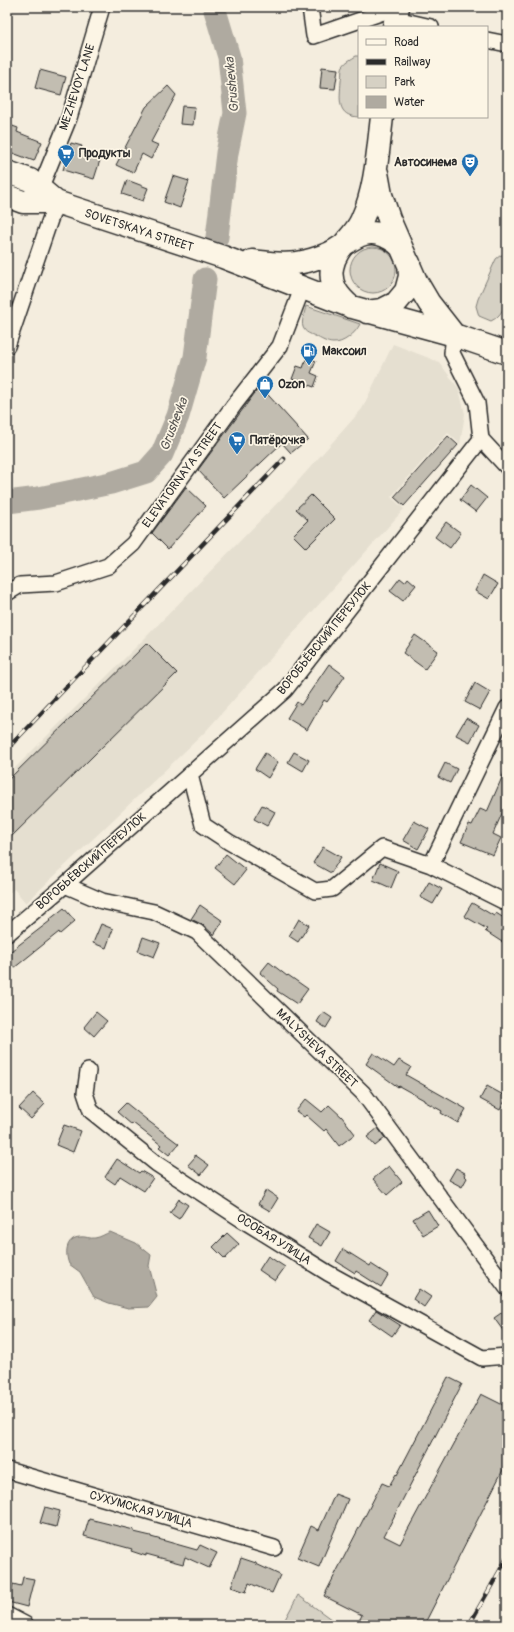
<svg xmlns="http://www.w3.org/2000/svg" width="514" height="1632" viewBox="0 0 514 1632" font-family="Pangolin,sans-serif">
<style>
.built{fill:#e5dfd0}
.green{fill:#d6d1c4;stroke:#807e78}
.water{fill:#afaaa0;stroke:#7a7771}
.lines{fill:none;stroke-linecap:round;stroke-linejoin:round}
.river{stroke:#afaaa0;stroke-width:23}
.building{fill:#c2bdb1;stroke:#2b2b2b}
.minor-casing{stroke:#2b2b2b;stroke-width:18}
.primary-casing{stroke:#2b2b2b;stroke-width:25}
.minor{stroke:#fcf5e5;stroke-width:15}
.primary{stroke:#fcf5e5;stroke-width:22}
.rail-casing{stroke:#2b2b2b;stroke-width:4.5}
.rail{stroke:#fcf5e5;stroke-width:3;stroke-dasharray:9;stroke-linecap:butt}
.labels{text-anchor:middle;stroke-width:3.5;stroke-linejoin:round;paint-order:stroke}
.street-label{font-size:12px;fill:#2b2b2b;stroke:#fcf5e5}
.poi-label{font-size:12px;font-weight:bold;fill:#2b2b2b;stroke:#fcf5e5;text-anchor:start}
.water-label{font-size:13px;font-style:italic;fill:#595754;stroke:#fcf5e5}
</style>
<rect width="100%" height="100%" fill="#f4edde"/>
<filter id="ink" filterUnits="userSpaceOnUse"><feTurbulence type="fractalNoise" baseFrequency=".025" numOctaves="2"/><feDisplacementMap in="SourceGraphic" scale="8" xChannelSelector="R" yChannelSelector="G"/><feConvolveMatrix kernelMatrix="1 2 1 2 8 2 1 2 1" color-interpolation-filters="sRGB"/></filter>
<g filter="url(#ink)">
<path class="built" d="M 393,344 L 439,362 L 459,389 L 465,414 L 460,444 L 448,433 L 391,497 L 404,509 L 205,732 L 26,903 L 14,889 L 7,895 L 7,776 L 146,637 L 291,489 L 362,409 Z"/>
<path class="green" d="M 356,56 L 359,56 L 359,117 C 336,116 340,99 341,81 C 342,77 341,69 343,66 C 346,61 352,59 356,56 Z
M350 270a23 23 0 1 1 46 0a23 23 0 1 1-46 0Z
M 501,255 L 507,256 C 507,276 513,311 491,321 L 479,316 L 476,306 L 478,299 L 496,259 Z
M 306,306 L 360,324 C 356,333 343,344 333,343 C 327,343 321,339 315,336 C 311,334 305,333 303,327 C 301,321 305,312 306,306 Z
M 298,1595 L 339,1625 L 282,1625 Z"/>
<path class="water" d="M 110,1232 L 136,1243 L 151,1255 L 149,1266 L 157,1297 L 149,1307 L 128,1308 L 109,1303 L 94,1297 L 80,1272 L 69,1264 C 65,1254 65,1238 80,1237 C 85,1236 90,1239 95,1238 C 101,1237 105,1234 110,1232 Z"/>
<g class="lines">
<path class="river" d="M 214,7 L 229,57 L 235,113 L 227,153 L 217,237
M 7,502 L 39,498 L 111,483 L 146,472 L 162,454 L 178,416 L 195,357 L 205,279"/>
</g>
<path class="building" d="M 322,67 L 338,69 L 335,89 L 320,88 Z
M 40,70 L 66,77 L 61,95 L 35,88 Z
M 168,86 L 176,95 L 151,142 L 158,145 L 151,159 L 142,154 L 133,173 L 116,165 L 146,107 Z
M 182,106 L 195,107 L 193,125 L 180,124 Z
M 7,124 L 18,128 L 17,132 L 42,142 L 34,161 L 10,152 L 9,156 L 7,155 Z
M 71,143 L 82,146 L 80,151 L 101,157 L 94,179 L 63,170 Z
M 173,176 L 189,181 L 180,208 L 164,202 Z
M 127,180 L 148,188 L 143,201 L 122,194 Z
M 307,357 L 316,361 L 311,373 L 318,376 L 314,387 L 292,379 L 297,366 L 303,368 Z
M 260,386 L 308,439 L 291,453 L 282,443 L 224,498 L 198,470 Z
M 448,436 L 458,445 L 404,506 L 394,497 Z
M 471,485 L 487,498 L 476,512 L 460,500 Z
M 186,487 L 206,506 L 168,549 L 152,533 Z
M 311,495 L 335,519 L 306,548 L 293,535 L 308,520 L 296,509 Z
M 446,522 L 461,533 L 450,548 L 435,537 Z
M 483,575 L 498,584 L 489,599 L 475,591 Z
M 400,578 L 405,582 L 408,578 L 416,585 L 403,601 L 390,591 Z
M 415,635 L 438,651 L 425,669 L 403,653 Z
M 147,643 L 177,673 L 7,841 L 7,781 Z
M 329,664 L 345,676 L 327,702 L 324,700 L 307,730 L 287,718 L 297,702 L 301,705 Z
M 475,683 L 490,692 L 480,710 L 465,702 Z
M 466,718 L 479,725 L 470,742 L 456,735 Z
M 294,752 L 309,760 L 303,771 L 288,762 Z
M 265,753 L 278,762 L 268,778 L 255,769 Z
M 445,763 L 457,769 L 450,783 L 438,777 Z
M 507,766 L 507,802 L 493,834 L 501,838 L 493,855 L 461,842 L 469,824 L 472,825 L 480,809 L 487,812 Z
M 262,805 L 275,812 L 267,826 L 254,819 Z
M 414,821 L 429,829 L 418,849 L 403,840 Z
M 323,847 L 341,857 L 331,873 L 313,863 Z
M 226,854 L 246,870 L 235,884 L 215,868 Z
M 380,863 L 398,871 L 391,888 L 373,880 Z
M 429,882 L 442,889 L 433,904 L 420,897 Z
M 472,903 L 494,916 L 496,913 L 507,920 L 507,934 L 502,942 L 485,931 L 487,929 L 464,916 Z
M 200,905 L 223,921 L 214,935 L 203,925 L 191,919 Z
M 64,908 L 75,921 L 60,934 L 59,932 L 14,968 L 7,959 L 7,954 L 50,921 L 49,920 Z
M 299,919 L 309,925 L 298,942 L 289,936 Z
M 101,924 L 113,929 L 106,948 L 93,943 Z
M 143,937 L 160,943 L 154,957 L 138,951 Z
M 269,962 L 287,976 L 288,975 L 308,989 L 297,1004 L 277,991 L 278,989 L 260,973 Z
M 96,1012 L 107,1021 L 94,1036 L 84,1027 Z
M 323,1012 L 332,1018 L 326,1028 L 317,1022 Z
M 373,1053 L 394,1067 L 399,1060 L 411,1067 L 406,1075 L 466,1109 L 458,1123 L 441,1113 L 442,1111 L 424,1101 L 424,1100 L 399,1086 L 398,1087 L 366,1064 Z
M 487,1086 L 507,1097 L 500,1110 L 480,1099 Z
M 33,1093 L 45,1104 L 31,1119 L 19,1108 Z
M 306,1099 L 322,1112 L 329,1105 L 342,1117 L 355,1134 L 339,1146 L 326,1129 L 324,1131 L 306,1115 L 304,1117 L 296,1111 Z
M 126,1103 L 147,1120 L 179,1144 L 169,1155 L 159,1147 L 161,1145 L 133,1123 L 132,1125 L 117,1112 Z
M 64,1125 L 81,1131 L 73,1152 L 56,1145 Z
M 378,1128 L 385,1138 L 375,1146 L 367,1137 Z
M 195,1155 L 209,1165 L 201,1175 L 188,1165 L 195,1157 Z
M 117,1159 L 139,1173 L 141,1171 L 153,1178 L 144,1191 L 120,1176 L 115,1184 L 105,1177 Z
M 389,1166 L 402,1182 L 387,1195 L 373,1179 Z
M 456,1168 L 465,1173 L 464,1175 L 467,1178 L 462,1187 L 449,1180 Z
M 266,1190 L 278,1198 L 270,1211 L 258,1204 Z
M 179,1199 L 188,1205 L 179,1219 L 170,1213 Z
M 428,1210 L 438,1226 L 423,1235 L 413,1219 Z
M 316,1224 L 330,1232 L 322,1246 L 308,1238 Z
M 227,1233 L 239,1244 L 225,1259 L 213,1247 Z
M 343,1249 L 370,1266 L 371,1264 L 388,1275 L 381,1287 L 356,1271 L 355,1273 L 336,1261 Z
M 268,1256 L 285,1267 L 275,1281 L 259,1270 Z
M 419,1289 L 431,1297 L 424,1307 L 413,1299 Z
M 507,1309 L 507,1336 L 494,1318 Z
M 376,1310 L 400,1325 L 392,1336 L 369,1320 Z
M 448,1377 L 462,1384 L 384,1536 L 400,1544 L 481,1394 L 507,1407 L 507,1462 L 424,1625 L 357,1625 L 362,1615 L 324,1596 L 382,1483 L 389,1486 L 396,1474 L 397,1475 Z
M 335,1494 L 348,1499 L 319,1567 L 297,1558 L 311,1526 L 319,1530 Z
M 45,1507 L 60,1511 L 56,1527 L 40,1523 Z
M 89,1519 L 134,1530 L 134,1532 L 151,1536 L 151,1537 L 197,1550 L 200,1545 L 217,1553 L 209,1568 L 185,1557 L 183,1564 L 146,1554 L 146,1556 L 131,1551 L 132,1549 L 84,1536 Z
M 241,1558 L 256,1563 L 256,1564 L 280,1575 L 272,1593 L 249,1583 L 246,1592 L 231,1587 Z
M 23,1577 L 34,1579 L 27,1607 L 8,1602 L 13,1584 L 21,1586 Z"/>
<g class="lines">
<g class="minor-casing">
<path id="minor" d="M 310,7 L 314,36 L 398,7
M 396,19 L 431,27
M 487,40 L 507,44
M 40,189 L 69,118 L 102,7
M 7,346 L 56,202
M 481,439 L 507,467
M 7,593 L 20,585 L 56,583 L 108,566 L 133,544 L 234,405 L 280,346 L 302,289
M 190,775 L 203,825 L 229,842 L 315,891 L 332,889 L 382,848 L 431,865 L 507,903
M 431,865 L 507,708
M 65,885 L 102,901 L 154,912 L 197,932 L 363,1093 L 507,1288
M 7,934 L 65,885 L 285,690 L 481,439 L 477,403 L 452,353 L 454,335
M 88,1071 L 85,1093 L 91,1111 L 157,1164 L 241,1219 L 328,1273 L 482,1358 L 507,1356
M 7,1470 L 274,1548
M 7,1615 L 26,1625"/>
</g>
<g class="primary-casing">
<path id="primary" d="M 394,27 L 398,7
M 7,172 L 30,180 L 56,202
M 377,173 L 381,195 L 389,219 L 416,281 L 429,303 L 454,335
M 7,196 L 23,202 L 56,202 L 223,257 L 352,307 L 454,335 L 507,353
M 252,261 C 270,263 289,266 307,261 C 315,259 323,256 330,253 C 350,243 363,224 389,238 C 393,240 398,244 401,247
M 351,307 C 339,297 329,285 332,268 C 335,247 355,237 362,219 C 376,189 378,149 382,117
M 367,312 L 382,310 L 396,303 L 406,291 L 410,276 L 409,263"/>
</g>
<use href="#minor" class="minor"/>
<use href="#primary" class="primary"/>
<g class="rail-casing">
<path id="rail" d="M 7,749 L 284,459
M 469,1625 L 507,1558"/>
</g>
<use href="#rail" class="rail"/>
</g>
</g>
<defs>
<g id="supermarket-pin" transform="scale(0.9)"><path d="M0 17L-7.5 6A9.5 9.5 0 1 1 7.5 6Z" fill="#1f6fb2" stroke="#fcf5e5"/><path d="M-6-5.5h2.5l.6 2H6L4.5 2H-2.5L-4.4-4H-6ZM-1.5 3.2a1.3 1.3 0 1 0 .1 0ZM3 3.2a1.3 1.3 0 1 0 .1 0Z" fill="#fff"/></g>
<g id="theatre-pin" transform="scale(0.9)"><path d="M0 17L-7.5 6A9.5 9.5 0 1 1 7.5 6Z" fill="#1f6fb2" stroke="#fcf5e5"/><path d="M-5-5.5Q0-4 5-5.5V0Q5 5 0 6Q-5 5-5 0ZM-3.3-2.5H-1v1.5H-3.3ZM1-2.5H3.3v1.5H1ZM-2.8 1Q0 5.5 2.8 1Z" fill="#fff"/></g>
<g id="fuel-pin" transform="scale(0.9)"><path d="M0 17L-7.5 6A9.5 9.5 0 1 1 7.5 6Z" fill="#1f6fb2" stroke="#fcf5e5"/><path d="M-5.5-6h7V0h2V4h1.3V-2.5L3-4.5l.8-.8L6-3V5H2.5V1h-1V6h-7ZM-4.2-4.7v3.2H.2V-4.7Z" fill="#fff"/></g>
<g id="shop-pin" transform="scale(0.9)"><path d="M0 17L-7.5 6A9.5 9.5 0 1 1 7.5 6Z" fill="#1f6fb2" stroke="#fcf5e5"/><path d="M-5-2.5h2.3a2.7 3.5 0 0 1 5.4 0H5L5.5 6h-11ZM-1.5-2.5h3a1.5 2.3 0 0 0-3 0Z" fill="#fff"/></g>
</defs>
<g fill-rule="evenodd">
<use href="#supermarket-pin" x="66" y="153"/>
<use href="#theatre-pin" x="470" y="162"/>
<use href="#fuel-pin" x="309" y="351"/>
<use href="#shop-pin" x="265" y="384"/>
<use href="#supermarket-pin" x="237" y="440"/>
</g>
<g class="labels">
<g class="street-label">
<text transform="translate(77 87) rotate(-72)" y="4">MEZHEVOY LANE</text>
<text transform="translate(139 230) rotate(18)" y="4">SOVETSKAYA STREET</text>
<text transform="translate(182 475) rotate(-54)" y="4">ELEVATORNAYA STREET</text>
<text transform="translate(324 638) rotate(-51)" y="4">ВОРОБЬЁВСКИЙ ПЕРЕУЛОК</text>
<text transform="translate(91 861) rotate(-41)" y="4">ВОРОБЬЁВСКИЙ ПЕРЕУЛОК</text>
<text transform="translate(317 1048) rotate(44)" y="4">MALYSHEVA STREET</text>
<text transform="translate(274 1239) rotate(32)" y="4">ОСОБАЯ УЛИЦА</text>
<text transform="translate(141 1509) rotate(16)" y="4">СУХУМСКАЯ УЛИЦА</text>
</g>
<g class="poi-label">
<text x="79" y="157">Продукты</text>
<text x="457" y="166" text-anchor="end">Автосинема</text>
<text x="322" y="355">Максоил</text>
<text x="278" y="388">Ozon</text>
<text x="250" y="444">Пятёрочка</text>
</g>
<g class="water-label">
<text transform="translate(231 85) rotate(-95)" y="5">Grushevka</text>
<text transform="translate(173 424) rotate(-69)" y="5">Grushevka</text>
</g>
</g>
<rect width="514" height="1632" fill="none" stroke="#fcf5e5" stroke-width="24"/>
<rect x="12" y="12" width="490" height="1608" fill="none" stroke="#2b2b2b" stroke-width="1.5" filter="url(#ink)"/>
<rect x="358" y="26" width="130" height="92" fill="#fcf5e5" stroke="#a8a49b"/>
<rect x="366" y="39" width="20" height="6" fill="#fcf5e5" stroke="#a8a49b"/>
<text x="394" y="46" font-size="12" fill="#2b2b2b">Road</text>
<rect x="366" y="59" width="20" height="6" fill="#2b2b2b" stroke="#a8a49b"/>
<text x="394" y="66" font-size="12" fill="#2b2b2b">Railway</text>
<rect x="366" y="76" width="20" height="12" fill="#d6d1c4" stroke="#a8a49b"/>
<text x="394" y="86" font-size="12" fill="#2b2b2b">Park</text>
<rect x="366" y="96" width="20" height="12" fill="#afaaa0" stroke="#a8a49b"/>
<text x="394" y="106" font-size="12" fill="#2b2b2b">Water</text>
</svg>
